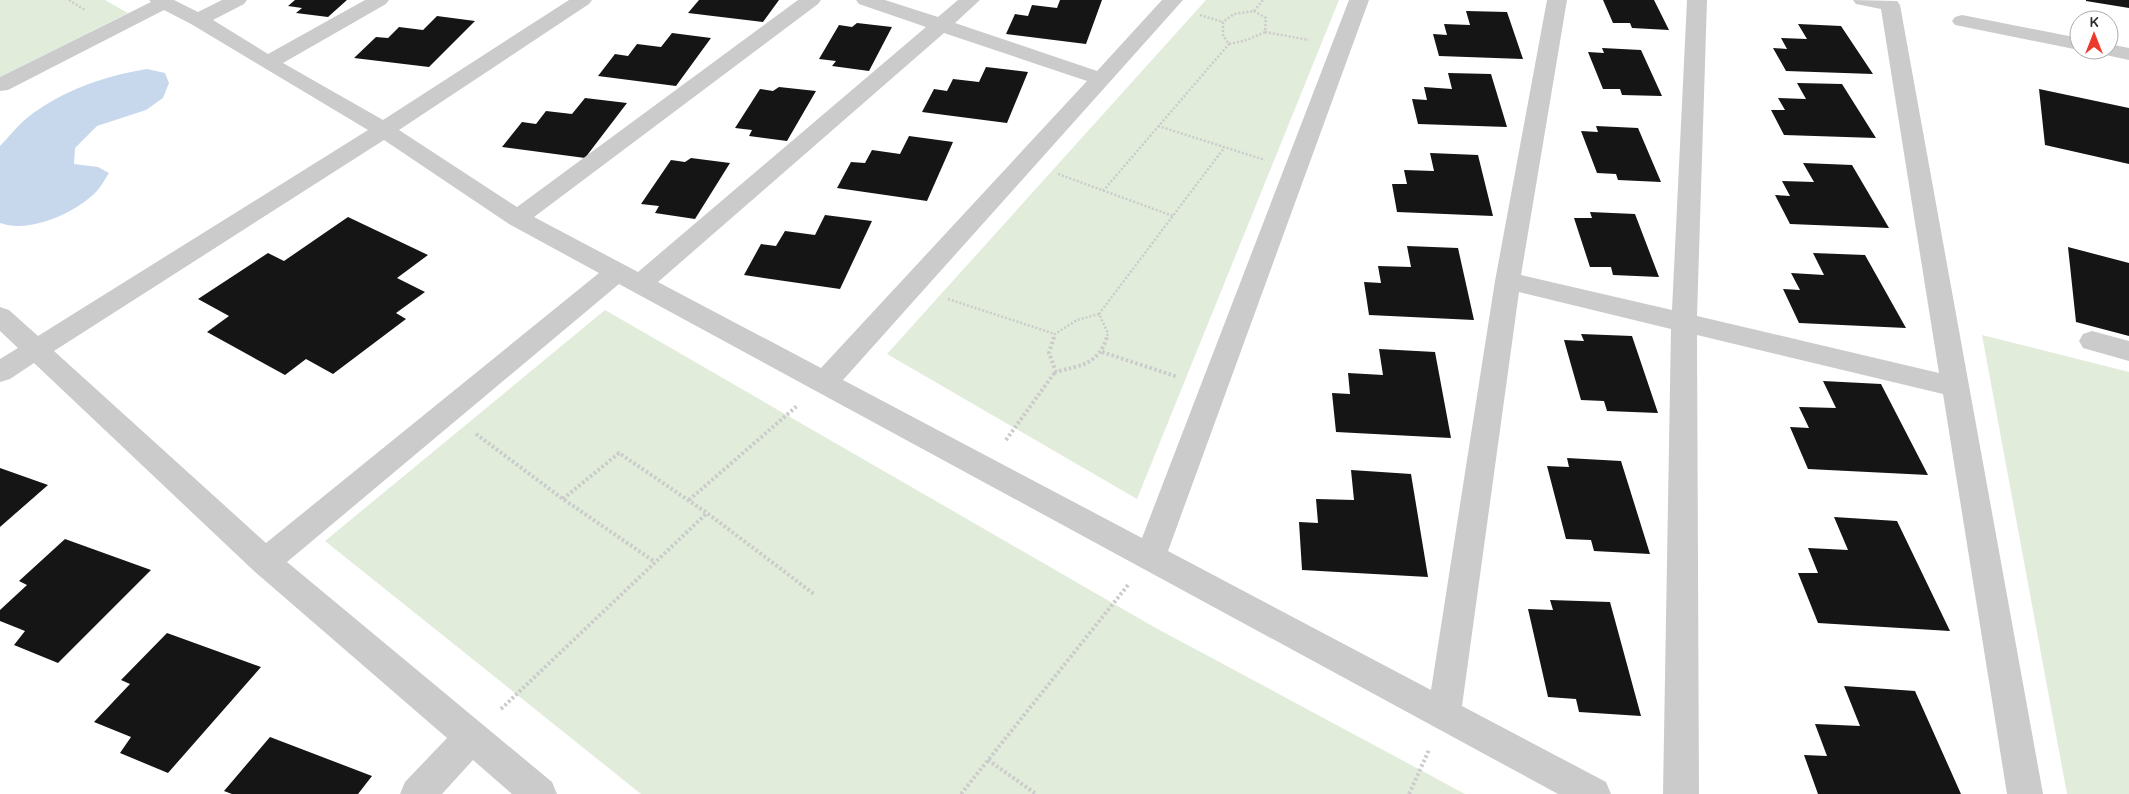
<svg xmlns="http://www.w3.org/2000/svg" width="2129" height="794" viewBox="0 0 2129 794" font-family="Quicksand,sans-serif">
<style>
.green{fill:#e2ecdb}
.water{fill:#c7d8ed}
.building{fill:#151515}
.lines{fill:none;stroke-linecap:round;stroke-linejoin:round}
.path-far1{stroke:#cbcbcb;stroke-width:2.5;stroke-dasharray:2 2;stroke-linecap:butt}
.path{stroke:#cbcbcb;stroke-width:4;stroke-dasharray:2.5 2.5;stroke-linecap:butt}
.minor{fill:#cbcbcb;fill-rule:evenodd}
</style>
<rect width="100%" height="100%" fill="#fff"/>
<path class="green" d="M 0,0 L 105,0 L 128,13 L 0,77 Z
M 1206,0 L 1339,0 L 1137,499 L 887,354 Z
M 605,310 L 1154,627 L 1465,794 L 641,794 L 325,541 Z
M 1982,335 L 2129,372 L 2129,794 L 2067,794 Z"/>
<path class="water" d="M 147,69 L 165,73 L 169,83 L 163,98 L 146,110 L 97,126 L 75,148 L 74,164 L 98,167 L 109,173 C 105,179 101,187 96,192 C 75,213 29,234 0,223 L 0,146 C 9,137 17,126 27,118 C 61,91 104,76 147,69 Z"/>
<path class="building" d="M 295,0 L 347,0 L 328,17 L 296,13 L 302,8 L 288,6 Z
M 699,0 L 779,0 L 763,22 L 688,13 Z
M 1060,0 L 1102,0 L 1086,44 L 1006,34 L 1015,14 L 1028,16 L 1032,5 L 1057,8 Z
M 1603,0 L 1654,0 L 1669,30 L 1632,28 L 1630,23 L 1613,23 Z
M 2086,0 L 2129,0 L 2129,8 L 2086,1 Z
M 1466,11 L 1507,12 L 1523,59 L 1439,56 L 1433,34 L 1447,35 L 1444,24 L 1470,25 Z
M 437,16 L 475,21 L 429,67 L 354,58 L 376,37 L 388,38 L 399,27 L 423,30 Z
M 857,23 L 892,27 L 869,71 L 832,66 L 836,61 L 819,59 L 839,25 L 852,27 Z
M 1798,24 L 1841,26 L 1873,74 L 1786,71 L 1773,48 L 1787,49 L 1781,38 L 1807,39 Z
M 672,33 L 711,38 L 676,86 L 598,76 L 615,54 L 628,56 L 637,44 L 661,47 Z
M 1602,48 L 1641,50 L 1662,96 L 1622,95 L 1620,89 L 1603,89 L 1588,52 L 1604,53 Z
M 986,67 L 1028,72 L 1007,123 L 922,112 L 934,89 L 947,91 L 953,79 L 979,82 Z
M 1448,73 L 1491,74 L 1507,127 L 1418,124 L 1412,99 L 1427,100 L 1424,87 L 1452,89 Z
M 1797,83 L 1842,84 L 1876,138 L 1784,135 L 1771,110 L 1785,110 L 1778,98 L 1806,99 Z
M 779,87 L 816,91 L 787,141 L 749,136 L 752,130 L 735,128 L 760,89 L 773,91 Z
M 2039,89 L 2129,108 L 2129,164 L 2045,145 Z
M 585,98 L 627,103 L 585,158 L 502,147 L 522,122 L 536,124 L 546,111 L 572,114 Z
M 1596,126 L 1638,128 L 1661,182 L 1618,180 L 1616,174 L 1597,173 L 1581,131 L 1598,132 Z
M 909,136 L 953,142 L 927,201 L 837,188 L 851,162 L 865,163 L 872,150 L 900,154 Z
M 1430,153 L 1478,155 L 1493,216 L 1397,212 L 1392,184 L 1407,184 L 1404,170 L 1434,171 Z
M 691,158 L 730,163 L 695,219 L 655,213 L 659,206 L 641,204 L 671,160 L 685,162 Z
M 1803,163 L 1852,165 L 1889,228 L 1790,224 L 1775,195 L 1790,196 L 1782,181 L 1814,182 Z
M 1590,212 L 1635,214 L 1659,277 L 1613,275 L 1611,267 L 1590,267 L 1574,218 L 1592,218 Z
M 825,215 L 872,221 L 840,289 L 744,275 L 761,244 L 776,246 L 785,231 L 815,235 Z
M 348,217 L 428,255 L 397,278 L 425,292 L 396,313 L 406,319 L 333,374 L 306,359 L 285,375 L 207,332 L 229,316 L 198,299 L 268,253 L 284,261 Z
M 1407,246 L 1458,248 L 1474,320 L 1369,315 L 1364,282 L 1381,283 L 1378,266 L 1411,267 Z
M 2068,247 L 2129,263 L 2129,336 L 2076,322 Z
M 1813,253 L 1865,255 L 1906,328 L 1799,323 L 1783,289 L 1800,290 L 1791,273 L 1824,275 Z
M 1581,334 L 1632,336 L 1658,413 L 1607,411 L 1604,401 L 1581,400 L 1564,340 L 1584,341 Z
M 1379,349 L 1435,352 L 1451,438 L 1336,432 L 1332,393 L 1350,394 L 1348,373 L 1383,375 Z
M 1823,381 L 1881,384 L 1928,475 L 1808,469 L 1790,427 L 1809,428 L 1799,407 L 1836,408 Z
M 1567,458 L 1621,461 L 1650,554 L 1594,551 L 1591,540 L 1566,539 L 1547,466 L 1569,467 Z
M 0,468 L 48,485 L 0,527 Z
M 1351,470 L 1411,474 L 1428,577 L 1302,570 L 1299,522 L 1318,523 L 1316,499 L 1354,500 Z
M 1834,517 L 1897,521 L 1950,631 L 1818,623 L 1798,573 L 1818,573 L 1808,548 L 1848,550 Z
M 65,539 L 151,570 L 58,663 L 14,645 L 25,631 L 0,621 L 0,610 L 27,585 L 19,581 Z
M 1550,600 L 1610,602 L 1641,716 L 1579,712 L 1576,699 L 1548,697 L 1528,609 L 1553,610 Z
M 167,633 L 261,667 L 168,773 L 120,753 L 131,737 L 94,722 L 130,684 L 121,680 Z
M 1844,686 L 1915,691 L 1961,794 L 1818,794 L 1804,755 L 1827,756 L 1815,724 L 1860,726 Z
M 270,737 L 372,776 L 358,794 L 232,794 L 224,791 Z"/>
<g class="lines">
<path class="path-far1" d="M 69,0 L 85,10
M 1254,11 L 1263,0
M 1254,11 L 1266,18 L 1265,32 L 1247,40 L 1229,44 L 1223,35 L 1223,22 L 1234,14 Z
M 1200,15 L 1223,22
M 1265,32 L 1309,40
M 1158,126 L 1265,160
M 1058,174 L 1173,216
M 1103,191 L 1229,44
M 948,299 L 1055,334
M 1099,314 L 1224,148
M 1054,339 L 1055,334 L 1077,320 L 1099,314 L 1108,333 L 1106,339"/>
<path class="path" d="M 1054,337 L 1049,353 L 1056,372 C 1081,365 1098,365 1107,337
M 1102,352 L 1178,377
M 476,434 L 563,499 L 655,562
M 1006,440 L 1055,372
M 563,499 L 619,453 L 707,513 L 814,594
M 689,500 L 797,406
M 501,709 L 707,513
M 988,760 L 1036,794
M 961,794 L 1128,585
M 1409,794 L 1429,750"/>
<path class="minor" d="M 149,0 L 174,0 L 198,12 L 222,0 L 247,0 L 244,4 L 213,20 L 268,54 L 365,0 L 389,0 L 386,4 L 283,63 L 383,120 L 569,0 L 592,0 L 589,4 L 399,130 L 517,207 L 798,0 L 821,0 L 818,4 L 534,217 L 638,272 L 926,27 L 859,4 L 856,0 L 885,0 L 938,17 L 958,0 L 980,0 L 955,23 L 1097,71 L 1162,0 L 1183,0 L 843,380 L 1142,538 L 1349,0 L 1369,0 L 1168,551 L 1431,690 L 1495,281 L 1547,0 L 1567,0 L 1521,275 L 1672,310 L 1687,0 L 1707,0 L 1697,316 L 1939,373 L 1881,9 L 1856,4 L 1853,0 L 1897,1 L 1900,5 L 2043,794 L 2007,794 L 1943,394 L 1697,335 L 1699,794 L 1663,794 L 1671,329 L 1519,292 L 1462,706 L 1606,782 L 1611,794 L 1558,794 L 619,284 L 287,562 L 552,782 L 557,794 L 512,794 L 473,760 L 442,794 L 400,794 L 405,782 L 447,738 L 254,571 L 34,363 L 10,379 L 0,382 L 0,359 L 18,348 L 0,331 L 0,307 L 9,310 L 38,336 L 368,130 L 191,24 L 164,10 L 8,90 L 0,91 L 0,77 L 151,2 ZM 944,33 L 1087,81 L 821,368 L 658,282 ZM 384,140 L 509,224 L 599,273 L 266,543 L 54,351 Z
M 1962,15 L 2079,38 L 2079,50 L 1955,25 L 1952,21 L 1955,17 Z
M 2109,44 L 2129,48 L 2129,60 L 2101,54 L 2098,50 L 2109,50 Z
M 2092,331 L 2129,341 L 2129,361 L 2083,348 L 2079,341 L 2083,334 Z"/>
</g>
<g transform="translate(2094 35)"><circle r="24" fill="#ffffff" stroke="#ababab"/>
<path d="M0-4L9 19L0 12L-9 19Z" fill="#eb392b"/>
<text y="-8" font-size="14" font-weight="bold" text-anchor="middle" fill="#2e2e2e">K</text>
</g>
</svg>
